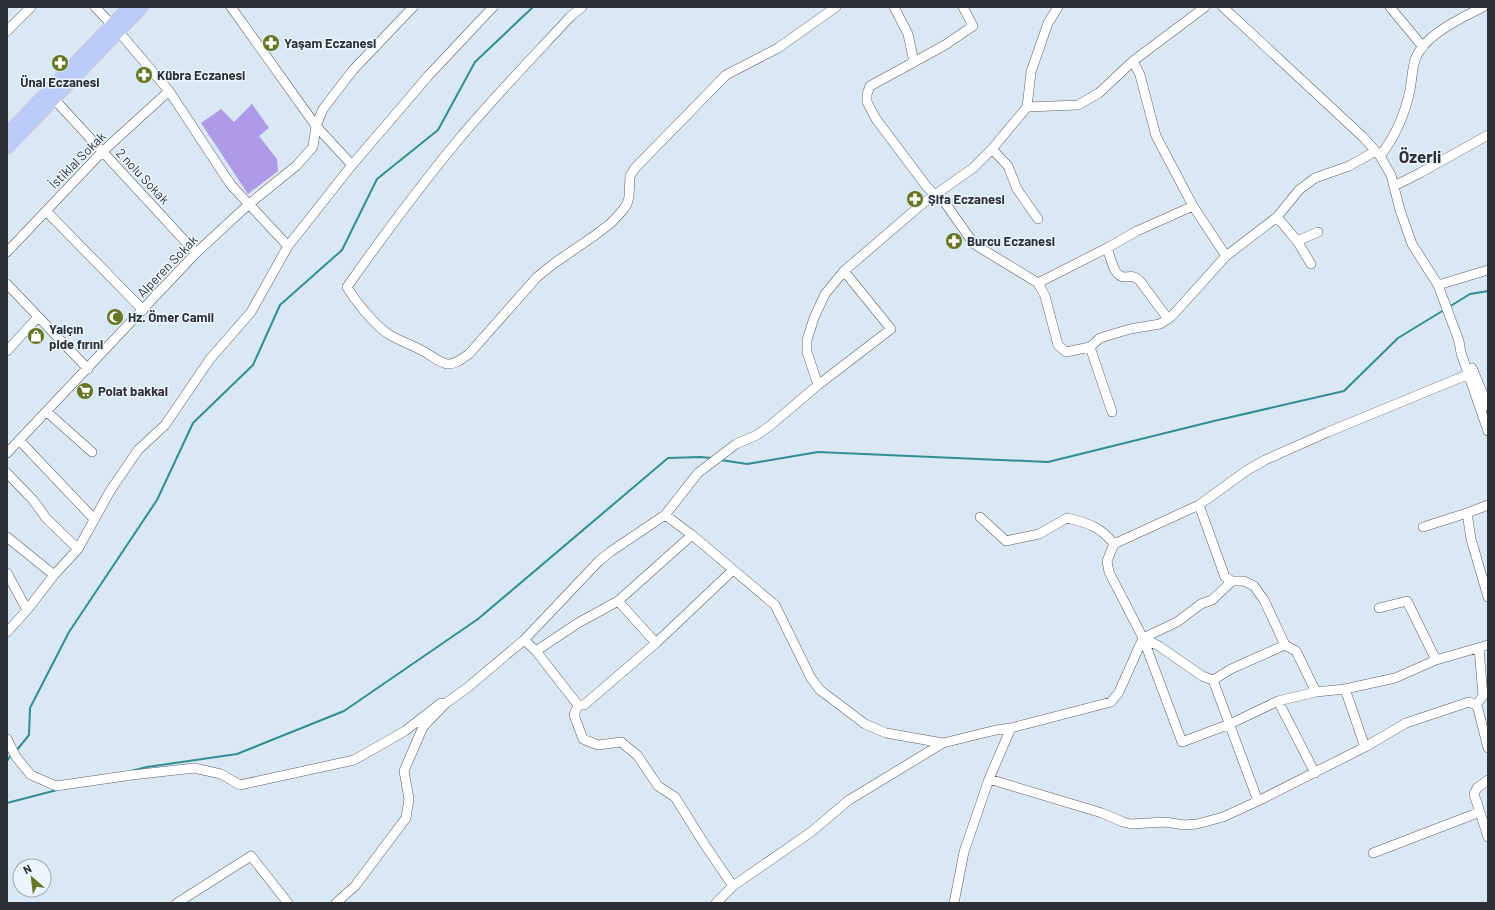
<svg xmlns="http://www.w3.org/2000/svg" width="1495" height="910" viewBox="0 0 1495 910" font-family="Barlow,sans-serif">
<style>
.forest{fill:#ab9be8}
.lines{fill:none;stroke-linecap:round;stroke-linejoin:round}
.stream{stroke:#308f90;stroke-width:2}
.minor-casing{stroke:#56626c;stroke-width:10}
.major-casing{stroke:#c8c9cb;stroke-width:14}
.minor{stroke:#fff;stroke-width:9}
.major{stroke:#bcccfa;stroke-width:12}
.labels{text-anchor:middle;stroke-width:3;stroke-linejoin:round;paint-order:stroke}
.poi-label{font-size:13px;font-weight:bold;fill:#2c3136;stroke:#eaf5fe;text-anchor:start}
.street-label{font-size:13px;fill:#2c3136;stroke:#eaf5fe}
.district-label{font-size:17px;font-weight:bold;fill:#2c3136;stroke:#eaf5fe}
</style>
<rect width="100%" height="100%" fill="#dae8f4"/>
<path class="forest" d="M 252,104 L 269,128 L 259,136 L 277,159 L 278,171 L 248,194 L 201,123 L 221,109 L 234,122 Z"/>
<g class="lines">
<path class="stream" d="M 1449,307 L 1470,294 L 1488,291
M 721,460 L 747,464 L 818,452 L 1048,462 L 1214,421 L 1344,391 L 1398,338 L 1444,310
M 16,751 L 29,735 L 30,708 L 69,632 L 157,500 L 193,423 L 253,365 L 280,305 L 342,250 L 377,179 L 438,130 L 475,62 L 533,7
M 7,761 L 11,755
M 131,771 L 147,767 L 237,754 L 344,711 L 478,619 L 668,458 L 701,457 L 711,458
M 7,803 L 57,790"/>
<g class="minor-casing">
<path id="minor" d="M 95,7 L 112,25
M 231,7 L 316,126 L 352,165
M 582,7 L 570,17 C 533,57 495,96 459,139 C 420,186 383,236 347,287 C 356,302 375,326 390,335 C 400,341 412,345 423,351 C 431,355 438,362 447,364 C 455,365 463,358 469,354 L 537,277 L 556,262 L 594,236 L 611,223 L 623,210 L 627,204 L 629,197 L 630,176 L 635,168 L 726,75 L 778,48 L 836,7
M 894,7 L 908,34 L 914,62
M 963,7 L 973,26 L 945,45 L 870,86 L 867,94 L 867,102 L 876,119 L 927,187 L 935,195 L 943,200 L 974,244 L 1038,283 L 1045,296 L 1058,345 L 1066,352 L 1090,347 L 1100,338 L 1130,329 L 1160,324 L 1172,316 L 1226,256 L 1277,217 L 1299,190 L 1315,178 L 1349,166 L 1376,151
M 1223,7 L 1363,137 L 1380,156 L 1391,175 L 1400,210 L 1412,244 L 1438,285 L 1459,341 L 1461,353 L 1488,431
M 1390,7 L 1423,47
M 7,31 L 31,7
M 119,32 L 169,91 L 231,185 L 288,246
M 1133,61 L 1140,75 L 1156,136 L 1193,206 L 1226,256
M 54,99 L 196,253
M 1027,107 L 1078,105 L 1099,93 L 1133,61 L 1205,7
M 992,149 L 1008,166 L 1017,189 L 1038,219
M 1380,156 C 1395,137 1405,114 1410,90 C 1412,80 1412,69 1415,60 C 1423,35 1462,18 1483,7
M 1394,186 L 1420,173 L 1488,135
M 46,211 L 143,310
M 1277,217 L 1297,241 L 1311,264
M 1297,241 L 1318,232
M 1107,248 C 1111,257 1113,277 1125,277 C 1132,276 1135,276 1140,281 L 1168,319
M 7,252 L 102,152 L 169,91
M 1038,283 L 1107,248 L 1137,231 L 1193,206
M 7,284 L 88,369
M 1438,285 L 1488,270
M 1090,347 L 1112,412
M 7,351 L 38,317
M 1472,368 L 1488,406
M 1474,372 L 1328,432 L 1265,460 L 1246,471 L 1199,505 L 1114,544 L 1107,561 L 1109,572 L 1143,638 L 1182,742 L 1230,724 L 1278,701 L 1316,692 L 1345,689 L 1395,678 L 1436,660 L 1488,645
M 818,385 L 807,352 L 807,340 L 814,318 L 825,294 L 844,271 L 922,204 L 973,168 L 992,149 L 1027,107 L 1031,72 L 1048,23 L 1058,7
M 47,412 L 92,452
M 19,440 L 94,519
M 7,453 L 196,253 L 249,204 L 296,166 L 313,147 L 316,126 L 323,109 L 353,70 L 413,7
M 7,473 L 33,500 L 46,518 L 78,549
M 1199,505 L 1225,577 L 1232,581 L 1244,581 L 1254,586 L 1264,600 L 1285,645 L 1231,669 L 1213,680
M 1488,505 L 1467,513 L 1471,539 L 1488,597
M 665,515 L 692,535 L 775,605 L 811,678 L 820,690 L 865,724 L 886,733 L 943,743 L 996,730 L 1011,728 L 1111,702 L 1119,692 L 1143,638 L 1177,622 L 1201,604 L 1212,600 L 1232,581
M 980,517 L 1006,541 L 1039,534 L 1067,518 C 1088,523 1101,527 1114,544
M 1423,527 L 1467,513
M 7,537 L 54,575
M 7,573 L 27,610
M 618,601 L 656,643
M 1379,608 L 1407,601 L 1436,660
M 7,632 L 27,610 L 54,575 L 78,549 L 110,491 L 138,450 L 165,425 L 210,359 L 251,312 L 288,246 L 352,165 L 429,75 L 493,7
M 1143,638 L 1159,646 L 1202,676 L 1213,680
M 524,640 L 536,651 L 578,705 L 584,705 L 656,643 L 733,570
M 1285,645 L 1296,651 L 1316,692
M 536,651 L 578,623 L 618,601 L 692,535
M 1213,680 L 1258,801
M 1345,689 L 1365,747
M 1278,701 L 1315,773
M 578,705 L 574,715 L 583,739 L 598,745 L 621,742 L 637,755 L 658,786 L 675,797 L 705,845 L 733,886
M 1476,705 L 1483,696 L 1479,648
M 7,739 L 16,757 L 31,775 L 56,786 L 132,775 L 194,768 L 221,774 L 240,785 L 354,760 L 405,731 L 441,703
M 989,779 L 1102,813 L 1123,822 L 1131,824 L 1165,822 L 1184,825 L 1197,824 L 1223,817 L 1258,801 L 1365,747 L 1406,723 L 1469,702 L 1476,705 L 1478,709 L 1488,748
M 1488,780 L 1477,788 L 1474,794 L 1488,837
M 1373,853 L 1480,812
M 177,903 L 251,856 L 288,903
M 336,903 L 355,886 L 406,818 L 409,799 L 404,771 L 423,727 L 446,703 L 467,688 L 524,640 L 599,561 L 610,552 L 665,515 L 698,473 L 736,444 L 757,435 L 772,424 L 818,385 L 891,329 L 844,271
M 716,903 L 733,886 L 811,832 L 849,800 L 943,743
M 954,903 L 964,852 L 989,779 L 1011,728"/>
</g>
<g class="major-casing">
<path id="major" d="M 7,134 L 129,7
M 7,148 L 142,7"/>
</g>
<use href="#minor" class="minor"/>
<use href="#major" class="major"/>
</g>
<defs>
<g id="pharmacy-disc" transform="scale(0.9)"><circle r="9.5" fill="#657725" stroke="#eaf5fe"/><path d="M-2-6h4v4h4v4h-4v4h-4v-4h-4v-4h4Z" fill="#fff"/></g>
<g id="mosque-disc" transform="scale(0.9)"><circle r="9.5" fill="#657725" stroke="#eaf5fe"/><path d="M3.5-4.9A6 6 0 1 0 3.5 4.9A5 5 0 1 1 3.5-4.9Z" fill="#fff"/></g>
<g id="shop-disc" transform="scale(0.9)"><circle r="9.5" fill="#657725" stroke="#eaf5fe"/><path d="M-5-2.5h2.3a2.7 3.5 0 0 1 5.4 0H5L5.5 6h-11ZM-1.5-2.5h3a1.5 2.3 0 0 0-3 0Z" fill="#fff"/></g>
<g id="supermarket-disc" transform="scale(0.9)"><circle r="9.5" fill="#657725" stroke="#eaf5fe"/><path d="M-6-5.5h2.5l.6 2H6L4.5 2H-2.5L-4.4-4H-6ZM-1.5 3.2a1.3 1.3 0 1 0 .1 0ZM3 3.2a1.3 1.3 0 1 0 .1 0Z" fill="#fff"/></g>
</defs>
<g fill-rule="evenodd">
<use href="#pharmacy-disc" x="271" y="43"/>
<use href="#pharmacy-disc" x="60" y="63"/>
<use href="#pharmacy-disc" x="144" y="75"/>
<use href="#pharmacy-disc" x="915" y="199"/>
<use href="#pharmacy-disc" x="954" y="241"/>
<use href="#mosque-disc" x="115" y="317"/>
<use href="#shop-disc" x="36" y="336"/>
<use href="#supermarket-disc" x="85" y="391"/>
</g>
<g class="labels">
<g class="poi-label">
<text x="284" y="48">Yaşam Eczanesi</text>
<text x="157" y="80">Kübra Eczanesi</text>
<text x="60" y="87" text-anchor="middle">Ünal Eczanesi</text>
<text x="928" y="204">Şifa Eczanesi</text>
<text x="967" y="246">Burcu Eczanesi</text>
<text x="128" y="322">Hz. Ömer Camii</text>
<text x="49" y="334">Yalçın<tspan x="49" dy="15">pide fırıni</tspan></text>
<text x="98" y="396">Polat bakkal</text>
</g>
<g class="street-label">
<text transform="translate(77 160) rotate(-45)" y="5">İstiklal Sokak</text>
<text transform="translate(143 176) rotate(47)" y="5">2 nolu Sokak</text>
<text transform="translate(167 266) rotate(-46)" y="5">Alperen Sokak</text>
</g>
<g class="district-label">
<text x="1420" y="163">Özerli</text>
</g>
</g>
<rect width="1495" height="910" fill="none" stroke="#2c3136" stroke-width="16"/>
<g transform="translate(32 878) rotate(332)"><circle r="19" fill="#eaf5fe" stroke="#9ea7ae"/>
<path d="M0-3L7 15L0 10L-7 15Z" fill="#657725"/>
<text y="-6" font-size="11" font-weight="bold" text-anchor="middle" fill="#2c3136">N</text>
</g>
</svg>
